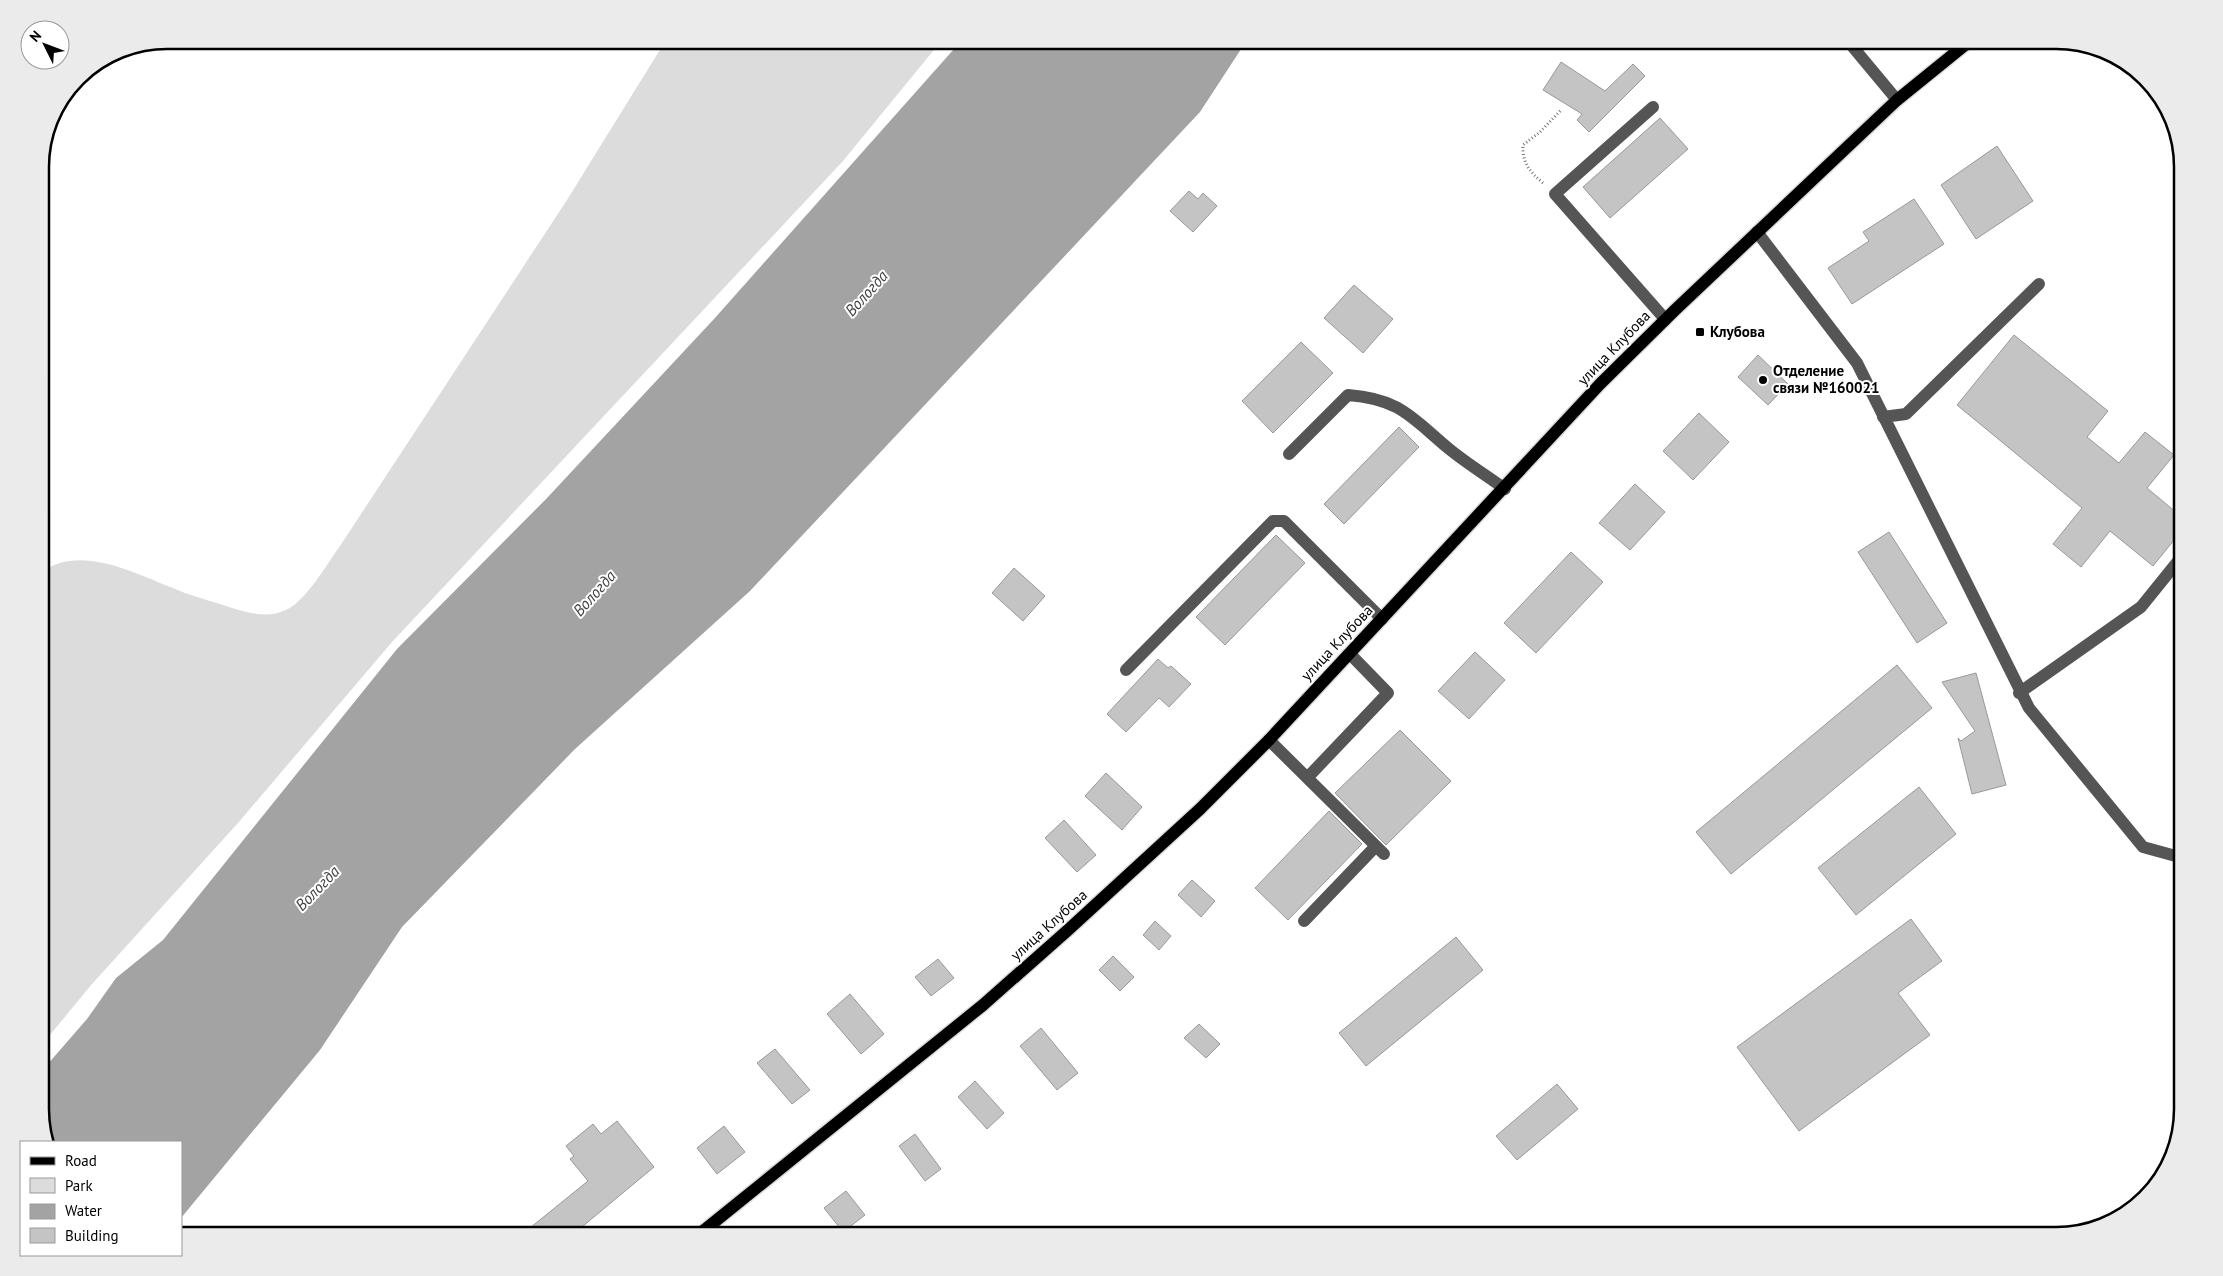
<svg xmlns="http://www.w3.org/2000/svg" width="2223" height="1276" viewBox="0 0 2223 1276" font-family="'PT Sans',sans-serif">
<style>
.green{fill:#dcdcdc}
.water{fill:#a3a3a3}
.building{fill:#c4c4c4;stroke:#999}
.lines{fill:none;stroke-linecap:round;stroke-linejoin:round}
.major-casing{stroke:#dbdbdb;stroke-width:15}
.path{stroke:#777;stroke-width:3;stroke-dasharray:1 2.5;stroke-linecap:butt}
.minor{stroke:#555;stroke-width:12}
.major{stroke:#000;stroke-width:12}
.poi-dot{fill:#000;stroke:#fff;stroke-width:2}
.labels{text-anchor:middle;stroke-width:4;stroke-linejoin:round;paint-order:stroke}
.poi-label{font-size:15px;font-weight:bold;fill:#000;stroke:#fff;text-anchor:start}
.street-label{font-size:15px;fill:#000;stroke:#fff}
.water-label{font-size:16px;font-style:italic;fill:#444;stroke:#fff}
.rim{fill:none;stroke:#000;stroke-width:2.5}
</style>
<rect width="100%" height="100%" fill="#fff"/>
<path class="green" d="M 666,40 L 942,40 L 843,161 L 392,642 L 238,823 L 92,984 L 40,1047 L 40,573 C 79,543 134,573 173,588 C 188,595 204,599 220,604 C 242,611 264,620 286,610 C 306,601 327,564 340,546 L 567,200 Z"/>
<path class="water" d="M 962,40 L 1247,40 L 1200,112 L 750,591 L 575,749 L 402,927 L 320,1050 L 181,1218 L 181,1142 L 48,1142 L 40,1117 L 40,1073 L 87,1019 L 116,978 L 163,940 L 397,649 L 547,498 L 714,319 Z"/>
<path class="building" d="M 1561,62 L 1605,91 L 1633,64 L 1645,76 L 1589,132 L 1577,120 L 1582,114 L 1543,90 Z
M 1660,118 L 1688,149 L 1610,218 L 1583,187 Z
M 1997,146 L 2033,201 L 1976,239 L 1941,185 Z
M 1189,191 L 1198,199 L 1203,193 L 1217,206 L 1193,232 L 1170,211 Z
M 1914,199 L 1944,244 L 1852,304 L 1828,268 L 1869,241 L 1863,232 Z
M 1354,285 L 1393,319 L 1363,353 L 1324,318 Z
M 2014,335 L 2108,411 L 2087,437 L 2119,463 L 2145,432 L 2174,455 L 2147,488 L 2183,518 L 2183,529 L 2153,566 L 2110,531 L 2081,567 L 2053,544 L 2082,508 L 1957,405 Z
M 1301,342 L 1333,373 L 1273,433 L 1242,401 Z
M 1758,355 L 1788,384 L 1768,405 L 1738,377 Z
M 1699,413 L 1729,442 L 1693,480 L 1663,451 Z
M 1399,427 L 1419,447 L 1344,524 L 1324,504 Z
M 1635,484 L 1665,512 L 1630,550 L 1599,523 Z
M 1889,532 L 1947,623 L 1917,643 L 1858,552 Z
M 1276,535 L 1305,563 L 1225,645 L 1196,617 Z
M 1571,552 L 1603,582 L 1536,653 L 1504,623 Z
M 1014,568 L 1045,596 L 1023,621 L 992,593 Z
M 1475,652 L 1505,680 L 1469,719 L 1438,691 Z
M 1158,659 L 1168,668 L 1171,666 L 1191,684 L 1169,707 L 1159,698 L 1126,732 L 1107,714 Z
M 1897,665 L 1932,708 L 1731,874 L 1696,832 Z
M 1976,673 L 2006,785 L 1972,794 L 1958,738 L 1961,741 L 1975,731 L 1942,682 Z
M 1400,730 L 1451,781 L 1386,845 L 1335,793 Z
M 1106,773 L 1142,807 L 1122,830 L 1085,796 Z
M 1919,787 L 1956,834 L 1856,915 L 1818,868 Z
M 1329,811 L 1362,844 L 1288,920 L 1255,888 Z
M 1064,820 L 1096,855 L 1077,872 L 1045,838 Z
M 1192,880 L 1215,901 L 1201,917 L 1178,895 Z
M 1911,919 L 1942,961 L 1898,993 L 1930,1035 L 1799,1131 L 1737,1047 Z
M 1155,921 L 1171,936 L 1159,950 L 1143,935 Z
M 1456,937 L 1483,970 L 1366,1066 L 1339,1033 Z
M 1113,956 L 1134,977 L 1120,991 L 1099,970 Z
M 938,959 L 954,978 L 931,996 L 915,977 Z
M 850,994 L 884,1034 L 861,1054 L 827,1014 Z
M 1199,1024 L 1220,1044 L 1206,1058 L 1184,1038 Z
M 1041,1028 L 1078,1073 L 1057,1090 L 1020,1046 Z
M 775,1049 L 810,1090 L 792,1104 L 757,1063 Z
M 975,1081 L 1004,1113 L 987,1129 L 958,1097 Z
M 1557,1084 L 1578,1109 L 1517,1160 L 1496,1136 Z
M 617,1121 L 654,1167 L 571,1236 L 520,1236 L 588,1181 L 570,1159 L 574,1156 L 566,1146 L 593,1124 L 601,1134 Z
M 724,1126 L 745,1152 L 717,1174 L 697,1148 Z
M 915,1134 L 941,1169 L 925,1181 L 899,1146 Z
M 846,1191 L 865,1215 L 843,1232 L 824,1208 Z"/>
<g class="lines">
<g class="major-casing">
<path id="major" d="M 697,1236 L 983,1005 L 1068,930 L 1200,809 L 1269,740 L 1600,384 L 1675,310 L 1897,100 L 1971,40"/>
</g>
<path class="path" d="M 1543,183 C 1530,172 1522,163 1523,145 L 1540,132 L 1562,109"/>
<path class="minor" d="M 1774,40 L 1776,42 L 1795,44 L 1800,40
M 1847,40 L 1897,100
M 1653,107 L 1555,194 L 1665,319
M 1757,232 L 1857,363 L 2029,708 L 2143,847 L 2183,858
M 1883,417 L 1906,414 L 2039,284
M 1289,454 L 1348,395 C 1400,399 1411,417 1448,448 C 1466,463 1486,475 1505,489
M 1126,670 L 1273,521 L 1284,521 L 1382,619
M 2019,693 L 2141,607 L 2183,555
M 1269,740 L 1384,854
M 1308,777 L 1388,693 L 1350,654
M 1304,921 L 1376,846"/>
<use href="#major" class="major"/>
</g>
<g class="poi-dot">
<rect x="1695" y="327" width="10" height="10" rx="2.5"/>
<circle cx="1763" cy="380" r="5"/>
</g>
<g class="labels">
<g class="poi-label">
<text x="1710" y="337">Клубова</text>
<text x="1773" y="376">Отделение<tspan x="1773" dy="17">связи №160021</tspan></text>
</g>
<g class="street-label">
<text transform="translate(1614 348) rotate(-46)" y="5">улица Клубова</text>
<text transform="translate(1337 643) rotate(-47)" y="5">улица Клубова</text>
<text transform="translate(1049 925) rotate(-42)" y="5">улица Клубова</text>
</g>
<g class="water-label">
<text transform="translate(866 293) rotate(-48)" y="6">Вологда</text>
<text transform="translate(594 593) rotate(-48)" y="6">Вологда</text>
<text transform="translate(317 888) rotate(-46)" y="6">Вологда</text>
</g>
</g>
<path d="M0 0H2223V1276H0ZM167 49H2056A118 118 0 0 1 2174 167V1109A118 118 0 0 1 2056 1227H167A118 118 0 0 1 49 1109V167A118 118 0 0 1 167 49Z" fill="#ebebeb" fill-rule="evenodd"/>
<path class="rim" d="M167 49H2056A118 118 0 0 1 2174 167V1109A118 118 0 0 1 2056 1227H167A118 118 0 0 1 49 1109V167A118 118 0 0 1 167 49Z"/>
<rect x="20" y="1141" width="162" height="115" fill="#ffffff" stroke="#999999"/>
<rect x="30" y="1157" width="25" height="8" fill="#000000" stroke="#999999"/>
<text x="65" y="1166" font-size="15" fill="#000000">Road</text>
<rect x="30" y="1178" width="25" height="15" fill="#dcdcdc" stroke="#999999"/>
<text x="65" y="1191" font-size="15" fill="#000000">Park</text>
<rect x="30" y="1204" width="25" height="15" fill="#a3a3a3" stroke="#999999"/>
<text x="65" y="1216" font-size="15" fill="#000000">Water</text>
<rect x="30" y="1228" width="25" height="15" fill="#c4c4c4" stroke="#999999"/>
<text x="65" y="1241" font-size="15" fill="#000000">Building</text>
<g transform="translate(45 45) rotate(312)"><circle r="24" fill="#ffffff" stroke="#999999"/>
<path d="M0-4L9 19L0 12L-9 19Z" fill="#000000"/>
<text y="-8" font-size="14" font-weight="bold" text-anchor="middle" fill="#000000">N</text>
</g>
</svg>
